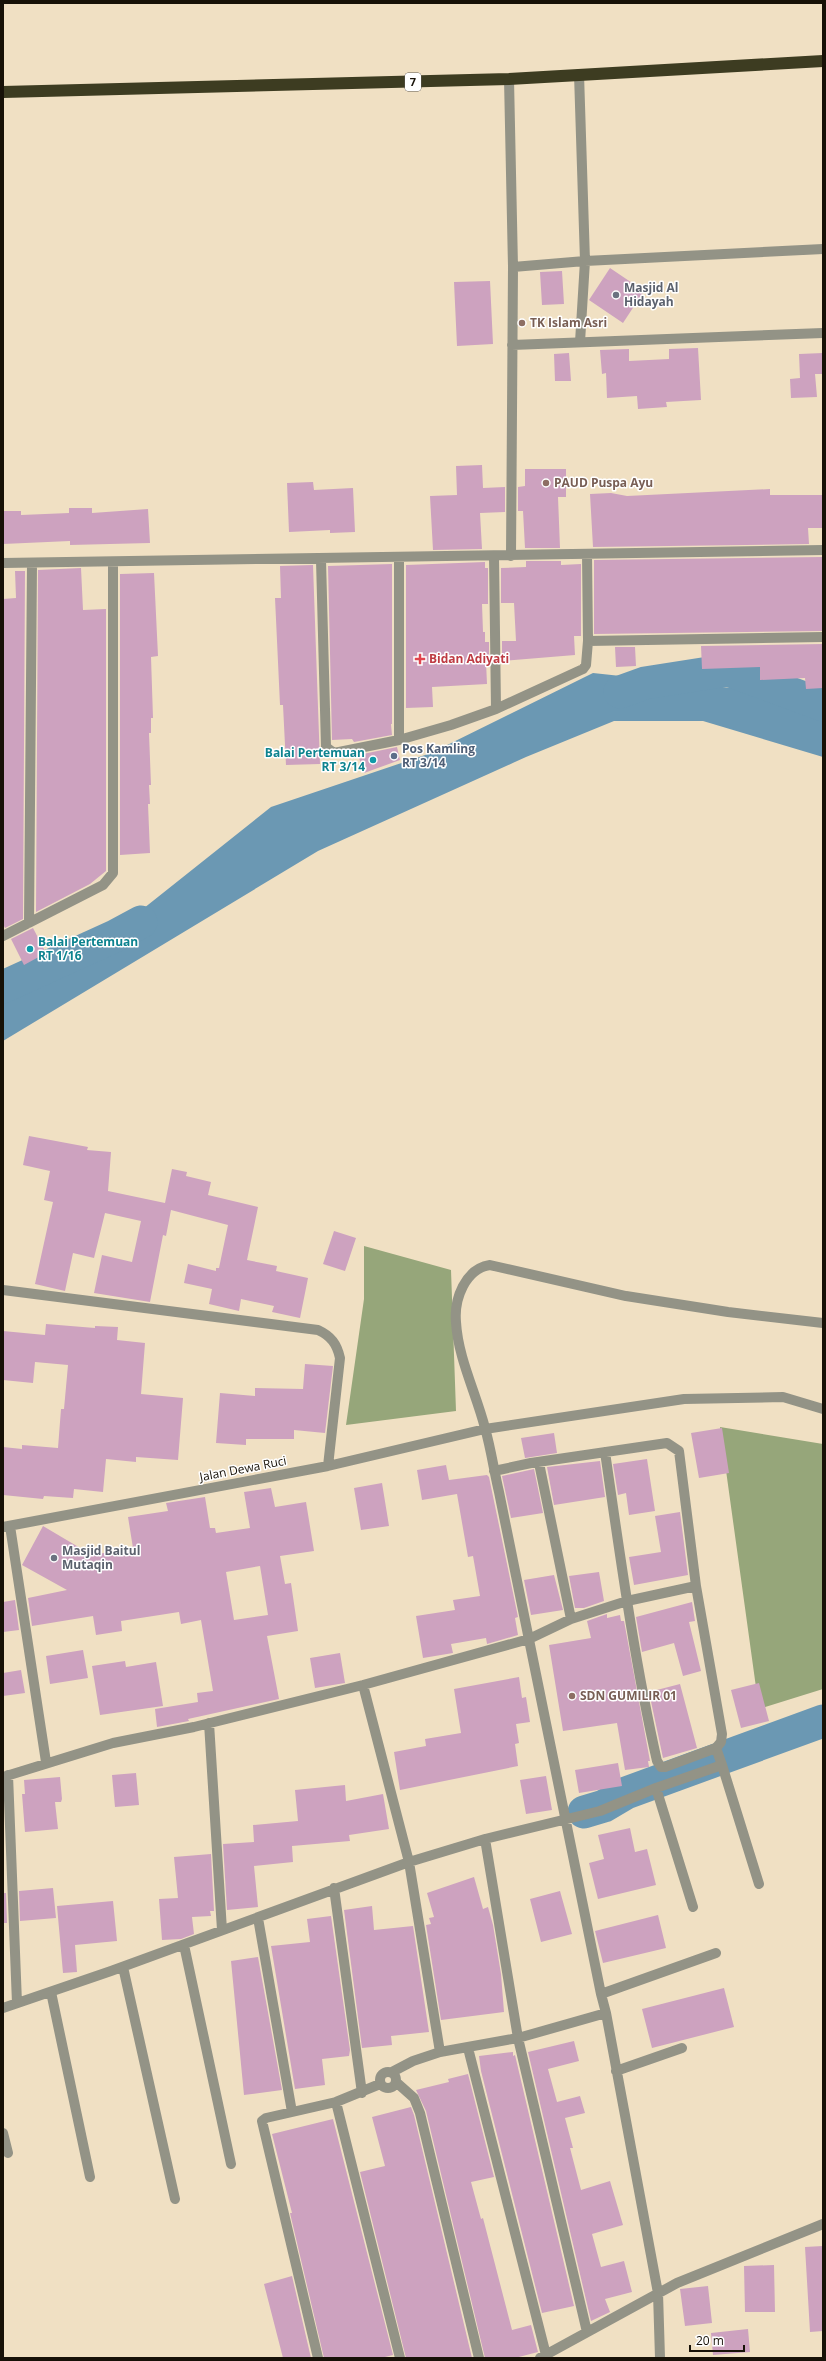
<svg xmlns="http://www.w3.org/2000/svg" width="826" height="2361" viewBox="0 0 826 2361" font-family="'Open Sans',sans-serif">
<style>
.forest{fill:#96a67a}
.water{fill:#6b98b3}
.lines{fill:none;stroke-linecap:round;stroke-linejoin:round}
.river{stroke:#6b98b3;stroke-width:33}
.building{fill:#cda2bf;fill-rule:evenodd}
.minor{stroke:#939386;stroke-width:10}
.highway{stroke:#3d3c21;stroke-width:12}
.worship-dot{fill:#6b7280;stroke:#fff;stroke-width:1.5}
.education-dot{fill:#8d6e63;stroke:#fff;stroke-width:1.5}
.health-dot{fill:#e0444e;stroke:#fff;stroke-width:1.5}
.service-dot{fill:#5c6f8a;stroke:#fff;stroke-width:1.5}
.culture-dot{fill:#0f9aa8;stroke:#fff;stroke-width:1.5}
.labels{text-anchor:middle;stroke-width:3;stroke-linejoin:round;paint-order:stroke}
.shield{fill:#fff;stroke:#5d5851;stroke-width:1}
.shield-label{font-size:11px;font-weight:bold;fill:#171107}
.worship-label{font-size:12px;font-weight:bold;fill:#5b616d;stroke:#fff;text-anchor:start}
.education-label{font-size:12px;font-weight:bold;fill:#785e54;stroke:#fff;text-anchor:start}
.health-label{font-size:12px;font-weight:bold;fill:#be3a42;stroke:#fff;text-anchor:start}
.service-label{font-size:12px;font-weight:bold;fill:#4e5e75;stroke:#fff;text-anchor:start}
.culture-label{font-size:12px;font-weight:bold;fill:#0d838f;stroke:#fff;text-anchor:end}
.street-label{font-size:12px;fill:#171107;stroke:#fff}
</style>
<rect width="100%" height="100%" fill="#f0e0c3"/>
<path class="forest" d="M 364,1246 L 451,1270 L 456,1411 L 346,1425 L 364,1299 Z
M 720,1427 L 823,1444 L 823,1689 L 759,1709 Z"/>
<path class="water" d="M 593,673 L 779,693 L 823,705 L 823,757 L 703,721 L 614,721 L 526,757 L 318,851 L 3,1041 L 3,995 L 90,951 L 271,807 L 431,753 Z"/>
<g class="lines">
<path class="river" d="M 620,692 L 645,683 L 728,670 L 823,705
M 3,987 L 115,936 L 141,922
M 584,1812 L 604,1806 L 626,1793 L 823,1721"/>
</g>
<path class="building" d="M 610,268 L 644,291 L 623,323 L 589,300 Z
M 562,271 L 564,304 L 542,305 L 540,272 Z
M 490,281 L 493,344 L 457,346 L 454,282 Z
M 698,348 L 701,400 L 666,402 L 667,407 L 638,409 L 637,396 L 607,398 L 606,373 L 602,374 L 600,350 L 629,349 L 629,361 L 669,359 L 669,349 Z
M 569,353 L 571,381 L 555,381 L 554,354 Z
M 823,353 L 823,374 L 815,374 L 817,397 L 791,398 L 790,379 L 800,378 L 799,354 Z
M 482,465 L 483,488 L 505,487 L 505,512 L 480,513 L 482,549 L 433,550 L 430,496 L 457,495 L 456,466 Z
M 525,469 L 566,469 L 566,497 L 558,497 L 560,548 L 525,548 L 523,511 L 518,511 L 518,487 L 525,486 Z
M 313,482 L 314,490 L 353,488 L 355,532 L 330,533 L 330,530 L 289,532 L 287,483 Z
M 770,489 L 770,495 L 823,495 L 823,528 L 808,528 L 809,544 L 593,547 L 590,494 L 611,493 L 627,496 Z
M 69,508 L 92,508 L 92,513 L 148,509 L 150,543 L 70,545 L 70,541 L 3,544 L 3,511 L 21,511 L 21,515 L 69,513 Z
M 823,557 L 823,631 L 594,634 L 594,560 Z
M 526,561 L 561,561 L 561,565 L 581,564 L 581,636 L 574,636 L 575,655 L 502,661 L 502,641 L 516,641 L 514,603 L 501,603 L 501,568 L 526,567 Z
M 485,562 L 485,568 L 488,568 L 488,604 L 482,604 L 483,632 L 485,632 L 485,642 L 489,642 L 489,661 L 486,662 L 487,684 L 432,687 L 433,707 L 406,708 L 406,565 Z
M 392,564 L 392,724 L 391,724 L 392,735 L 354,742 L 352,739 L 332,740 L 328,566 Z
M 313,565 L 320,764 L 286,765 L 283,705 L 280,705 L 275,598 L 281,598 L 280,566 Z
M 81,568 L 83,610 L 106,609 L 106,871 L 90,884 L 36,912 L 38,570 Z
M 15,571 L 25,571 L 23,919 L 5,928 L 3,924 L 3,599 L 16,598 Z
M 154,573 L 158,656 L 151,657 L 153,718 L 151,718 L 151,733 L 149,733 L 151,785 L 149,785 L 150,804 L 148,804 L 150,853 L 120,855 L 120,574 Z
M 823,644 L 823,688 L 806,689 L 805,678 L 760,680 L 760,667 L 702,669 L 701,646 Z
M 615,647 L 635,647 L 636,666 L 616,667 Z
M 397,747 L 400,760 L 364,773 L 358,755 Z
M 33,928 L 46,953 L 24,965 L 11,939 Z
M 29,1136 L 88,1147 L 87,1150 L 111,1152 L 108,1191 L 165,1203 L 172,1169 L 187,1172 L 186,1176 L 211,1182 L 208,1195 L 258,1207 L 247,1260 L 277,1266 L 276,1271 L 308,1278 L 300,1318 L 272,1312 L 274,1306 L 241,1299 L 239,1311 L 209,1304 L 212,1289 L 184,1283 L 188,1264 L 216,1271 L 216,1268 L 219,1268 L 228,1225 L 171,1210 L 166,1236 L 163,1235 L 150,1302 L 94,1293 L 102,1255 L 132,1262 L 141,1221 L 105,1213 L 94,1258 L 73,1253 L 65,1291 L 35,1284 L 53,1202 L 44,1200 L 50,1171 L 23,1165 Z
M 334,1231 L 356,1238 L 345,1271 L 323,1264 Z
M 46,1324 L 95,1328 L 95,1326 L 118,1327 L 117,1340 L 145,1343 L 141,1394 L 183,1398 L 178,1460 L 136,1457 L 136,1462 L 106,1459 L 103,1492 L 74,1489 L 73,1498 L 44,1496 L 43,1499 L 3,1495 L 3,1447 L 22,1449 L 22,1445 L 58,1448 L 61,1409 L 64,1409 L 68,1365 L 35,1362 L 33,1383 L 3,1380 L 3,1331 L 45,1335 Z
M 305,1364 L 333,1366 L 325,1433 L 294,1430 L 294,1439 L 246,1439 L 246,1445 L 216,1443 L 220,1393 L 255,1396 L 255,1388 L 303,1389 Z
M 722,1428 L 729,1473 L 699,1478 L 691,1433 Z
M 554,1433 L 557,1453 L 525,1458 L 521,1438 Z
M 647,1459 L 655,1511 L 629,1515 L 626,1493 L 618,1495 L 613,1464 Z
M 600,1461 L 605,1497 L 554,1505 L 547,1467 Z
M 446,1465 L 449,1480 L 487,1475 L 489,1477 L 518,1617 L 515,1618 L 518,1635 L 487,1644 L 486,1638 L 451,1644 L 453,1653 L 423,1658 L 416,1616 L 455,1610 L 453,1600 L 480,1596 L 473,1556 L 468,1557 L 457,1494 L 422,1500 L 417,1470 Z
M 534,1469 L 543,1513 L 511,1518 L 502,1476 Z
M 382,1483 L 389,1526 L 361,1530 L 354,1488 Z
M 271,1488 L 275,1507 L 306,1502 L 314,1551 L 280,1556 L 285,1584 L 291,1583 L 298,1631 L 267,1636 L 279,1699 L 188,1719 L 189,1721 L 157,1727 L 155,1709 L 198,1702 L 197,1693 L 213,1691 L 201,1620 L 181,1624 L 179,1612 L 121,1621 L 122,1631 L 96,1635 L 93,1616 L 32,1626 L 28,1598 L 67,1590 L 22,1565 L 43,1526 L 92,1555 L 133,1548 L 128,1517 L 168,1511 L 166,1503 L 205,1497 L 210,1528 L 215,1528 L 216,1533 L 250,1528 L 244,1492 ZM 260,1566 L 268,1615 L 234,1620 L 226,1572 Z
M 680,1512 L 688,1575 L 634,1585 L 629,1557 L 661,1552 L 655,1516 Z
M 599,1572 L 604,1601 L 584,1608 L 575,1608 L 569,1576 Z
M 554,1575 L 563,1610 L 531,1615 L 524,1580 Z
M 15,1600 L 19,1630 L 3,1632 L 3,1602 Z
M 692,1602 L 695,1621 L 689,1622 L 701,1671 L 683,1676 L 674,1643 L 642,1652 L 636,1617 Z
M 607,1614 L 607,1618 L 620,1615 L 621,1621 L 624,1621 L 650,1761 L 648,1761 L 649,1767 L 625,1770 L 617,1723 L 563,1731 L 549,1645 L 591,1638 L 587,1621 Z
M 83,1650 L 88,1678 L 50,1684 L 46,1656 Z
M 340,1653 L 345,1683 L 315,1688 L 310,1658 Z
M 125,1661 L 126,1667 L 156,1662 L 163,1706 L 100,1715 L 92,1666 Z
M 21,1670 L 25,1693 L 3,1696 L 3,1673 Z
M 519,1677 L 522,1698 L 526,1697 L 530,1722 L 516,1724 L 519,1743 L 515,1744 L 518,1766 L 400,1790 L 394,1752 L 426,1746 L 425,1739 L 461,1733 L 454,1689 Z
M 759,1683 L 769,1721 L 741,1728 L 731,1690 Z
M 680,1684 L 697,1748 L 663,1758 L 649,1692 Z
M 618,1763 L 622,1786 L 579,1793 L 575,1770 Z
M 136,1773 L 139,1805 L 115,1807 L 112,1775 Z
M 546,1776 L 552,1810 L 526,1814 L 520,1780 Z
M 60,1777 L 62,1799 L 61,1802 L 55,1802 L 58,1829 L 25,1832 L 22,1794 L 25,1794 L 24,1780 Z
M 345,1785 L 346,1801 L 383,1794 L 389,1829 L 349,1835 L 350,1841 L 292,1846 L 293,1862 L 254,1866 L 258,1907 L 227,1910 L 223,1844 L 254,1842 L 253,1825 L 298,1821 L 295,1790 Z
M 630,1828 L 635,1852 L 647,1849 L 656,1885 L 598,1899 L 589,1863 L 604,1859 L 598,1835 Z
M 211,1854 L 214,1911 L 210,1911 L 211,1916 L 192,1917 L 194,1934 L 181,1939 L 162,1940 L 159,1899 L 178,1898 L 174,1857 Z
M 474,1877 L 483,1909 L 488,1907 L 493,1925 L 501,1974 L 504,2012 L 441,2020 L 426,1925 L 431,1924 L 429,1918 L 434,1917 L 427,1893 Z
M 53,1888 L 56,1918 L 20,1921 L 19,1891 Z
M 560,1891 L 572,1934 L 541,1942 L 530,1899 Z
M 3,1893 L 6,1893 L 7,1923 L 3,1923 Z
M 113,1901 L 117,1941 L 75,1945 L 77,1972 L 63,1973 L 57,1906 Z
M 372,1906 L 374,1930 L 413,1926 L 429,2032 L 391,2036 L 392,2045 L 362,2048 L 344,1910 Z
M 658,1915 L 666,1948 L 603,1963 L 595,1931 Z
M 331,1916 L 350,2050 L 349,2056 L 322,2059 L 325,2085 L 295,2089 L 271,1946 L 310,1942 L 307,1919 Z
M 258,1957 L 282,2090 L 244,2095 L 231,1961 Z
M 724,1988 L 734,2027 L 652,2048 L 642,2009 Z
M 574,2041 L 579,2061 L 548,2069 L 557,2102 L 580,2096 L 585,2113 L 565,2118 L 573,2148 L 570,2148 L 581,2190 L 610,2181 L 623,2225 L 592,2234 L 601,2267 L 624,2261 L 632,2292 L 605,2299 L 610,2312 L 591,2321 L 528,2052 Z
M 513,2052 L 513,2056 L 515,2055 L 574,2306 L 542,2313 L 481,2071 L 479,2056 Z
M 468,2074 L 494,2177 L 471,2182 L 481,2219 L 483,2218 L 512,2330 L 531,2325 L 538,2352 L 515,2358 L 485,2358 L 426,2111 L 416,2090 L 449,2082 L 448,2079 Z
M 411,2107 L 414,2115 L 472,2358 L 406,2358 L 360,2172 L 385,2166 L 372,2117 Z
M 333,2119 L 393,2355 L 381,2358 L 324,2358 L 290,2213 L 292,2213 L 272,2134 Z
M 823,2246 L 823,2331 L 810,2332 L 805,2247 Z
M 774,2265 L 775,2312 L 745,2312 L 744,2266 Z
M 292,2276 L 311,2358 L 283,2358 L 264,2284 Z
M 708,2286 L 712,2323 L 685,2326 L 680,2289 Z
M 748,2329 L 750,2352 L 713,2355 L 711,2333 Z"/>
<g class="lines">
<path class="minor" d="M 579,74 L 585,261 L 580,342
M 509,79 L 513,267 L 511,556
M 513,267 L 585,261 L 823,249
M 512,345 L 823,333
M 587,554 L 588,641 L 823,637
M 321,560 L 326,747 L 334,753 L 399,740 L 399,558
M 3,563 L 823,550
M 496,709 L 583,669 L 586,665 L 588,641
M 399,740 L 451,725 L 496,709 L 494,556
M 29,923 L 32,563
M 3,936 L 103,885 L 113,873 L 113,563
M 3,1290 L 318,1330 C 331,1336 337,1344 340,1358 L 328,1466
M 605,1452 C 620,1555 634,1659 657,1761 L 661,1767 L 665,1767 L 716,1748
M 539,1463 L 571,1619
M 494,1471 L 531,1463 L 667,1443 L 679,1451 L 696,1586 L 722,1734 L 721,1742 L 716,1748 L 722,1765
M 10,1526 L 46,1762
M 3,1527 L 328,1466 L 485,1429 L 684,1399 L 783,1397 L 823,1409
M 363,1685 L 409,1862 L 440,2052
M 209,1723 L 222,1930
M 8,1775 L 17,2003
M 3,1777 L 113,1743 L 194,1727 L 363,1685 L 529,1639 L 571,1619 L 627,1601 L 696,1586
M 656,1788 L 693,1907
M 485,1839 L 518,2038 L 587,2332
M 334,1888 L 362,2093
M 258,1918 L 292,2112
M 184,1945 L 231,2164
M 123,1967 L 175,2199
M 51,1992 L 90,2177
M 601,1994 L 716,1953
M 3,2008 L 111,1971 L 409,1862 L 485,1839 L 600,1811 L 656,1788 L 722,1765 L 759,1884
M 468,2048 L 546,2355
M 616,2071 L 682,2048
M380 2080a8 8 0 1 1 16 0a8 8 0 1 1-16 0Z
M 392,2072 L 413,2061 L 440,2052 L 518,2038 L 606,2013
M 396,2082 L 414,2098 L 420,2113 L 479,2358
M 336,2102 L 400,2358
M 3,2133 L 8,2153
M 318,2358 L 262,2121 L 266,2118 L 336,2102 L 380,2084
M 540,2358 L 677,2283 L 823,2224
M 660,2358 L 658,2293 L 606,2013 L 601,1994 C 567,1827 533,1659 499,1492 C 494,1471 491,1449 485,1428 C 476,1393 458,1358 456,1322 C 454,1299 465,1269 490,1265 L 626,1296 L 728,1312 L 823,1323"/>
<path class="highway" d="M 3,92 L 509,79 L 823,61"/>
</g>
<g class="worship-dot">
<circle cx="616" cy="295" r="4"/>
<circle cx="54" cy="1558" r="4"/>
</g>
<g class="education-dot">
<circle cx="522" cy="323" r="4"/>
<circle cx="546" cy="483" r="4"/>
<circle cx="572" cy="1696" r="4"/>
</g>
<path class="health-dot" d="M418 653h4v4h4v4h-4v4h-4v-4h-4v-4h4z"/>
<circle class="service-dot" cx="394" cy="756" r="4"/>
<g class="culture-dot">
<circle cx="373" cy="760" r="4"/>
<circle cx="30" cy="949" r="4"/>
</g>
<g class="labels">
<rect class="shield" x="405" y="73" width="16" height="18" rx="3"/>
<g class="shield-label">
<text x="413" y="86">7</text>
</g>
<g class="worship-label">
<text x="624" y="292">Masjid Al<tspan x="624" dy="14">Hidayah</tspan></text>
<text x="62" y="1555">Masjid Baitul<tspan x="62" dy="14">Mutaqin</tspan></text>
</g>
<g class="education-label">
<text x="530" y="327">TK Islam Asri</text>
<text x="554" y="487">PAUD Puspa Ayu</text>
<text x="580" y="1700">SDN GUMILIR 01</text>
</g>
<g class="health-label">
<text x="429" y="663">Bidan Adiyati</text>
</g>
<g class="service-label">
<text x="402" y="753">Pos Kamling<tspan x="402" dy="14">RT 3/14</tspan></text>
</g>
<g class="culture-label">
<text x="365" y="757">Balai Pertemuan<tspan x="365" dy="14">RT 3/14</tspan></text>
<text x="38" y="946" text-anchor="start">Balai Pertemuan<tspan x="38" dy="14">RT 1/16</tspan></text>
</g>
<g class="street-label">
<text transform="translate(243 1469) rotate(-11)" y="4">Jalan Dewa Ruci</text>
</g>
</g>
<rect width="826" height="2361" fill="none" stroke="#171107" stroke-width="8"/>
<path d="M690 2345v6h54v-6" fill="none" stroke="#171107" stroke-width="2"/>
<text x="696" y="2345" font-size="12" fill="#171107" stroke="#ffffff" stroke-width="3" paint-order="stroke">20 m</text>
</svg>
